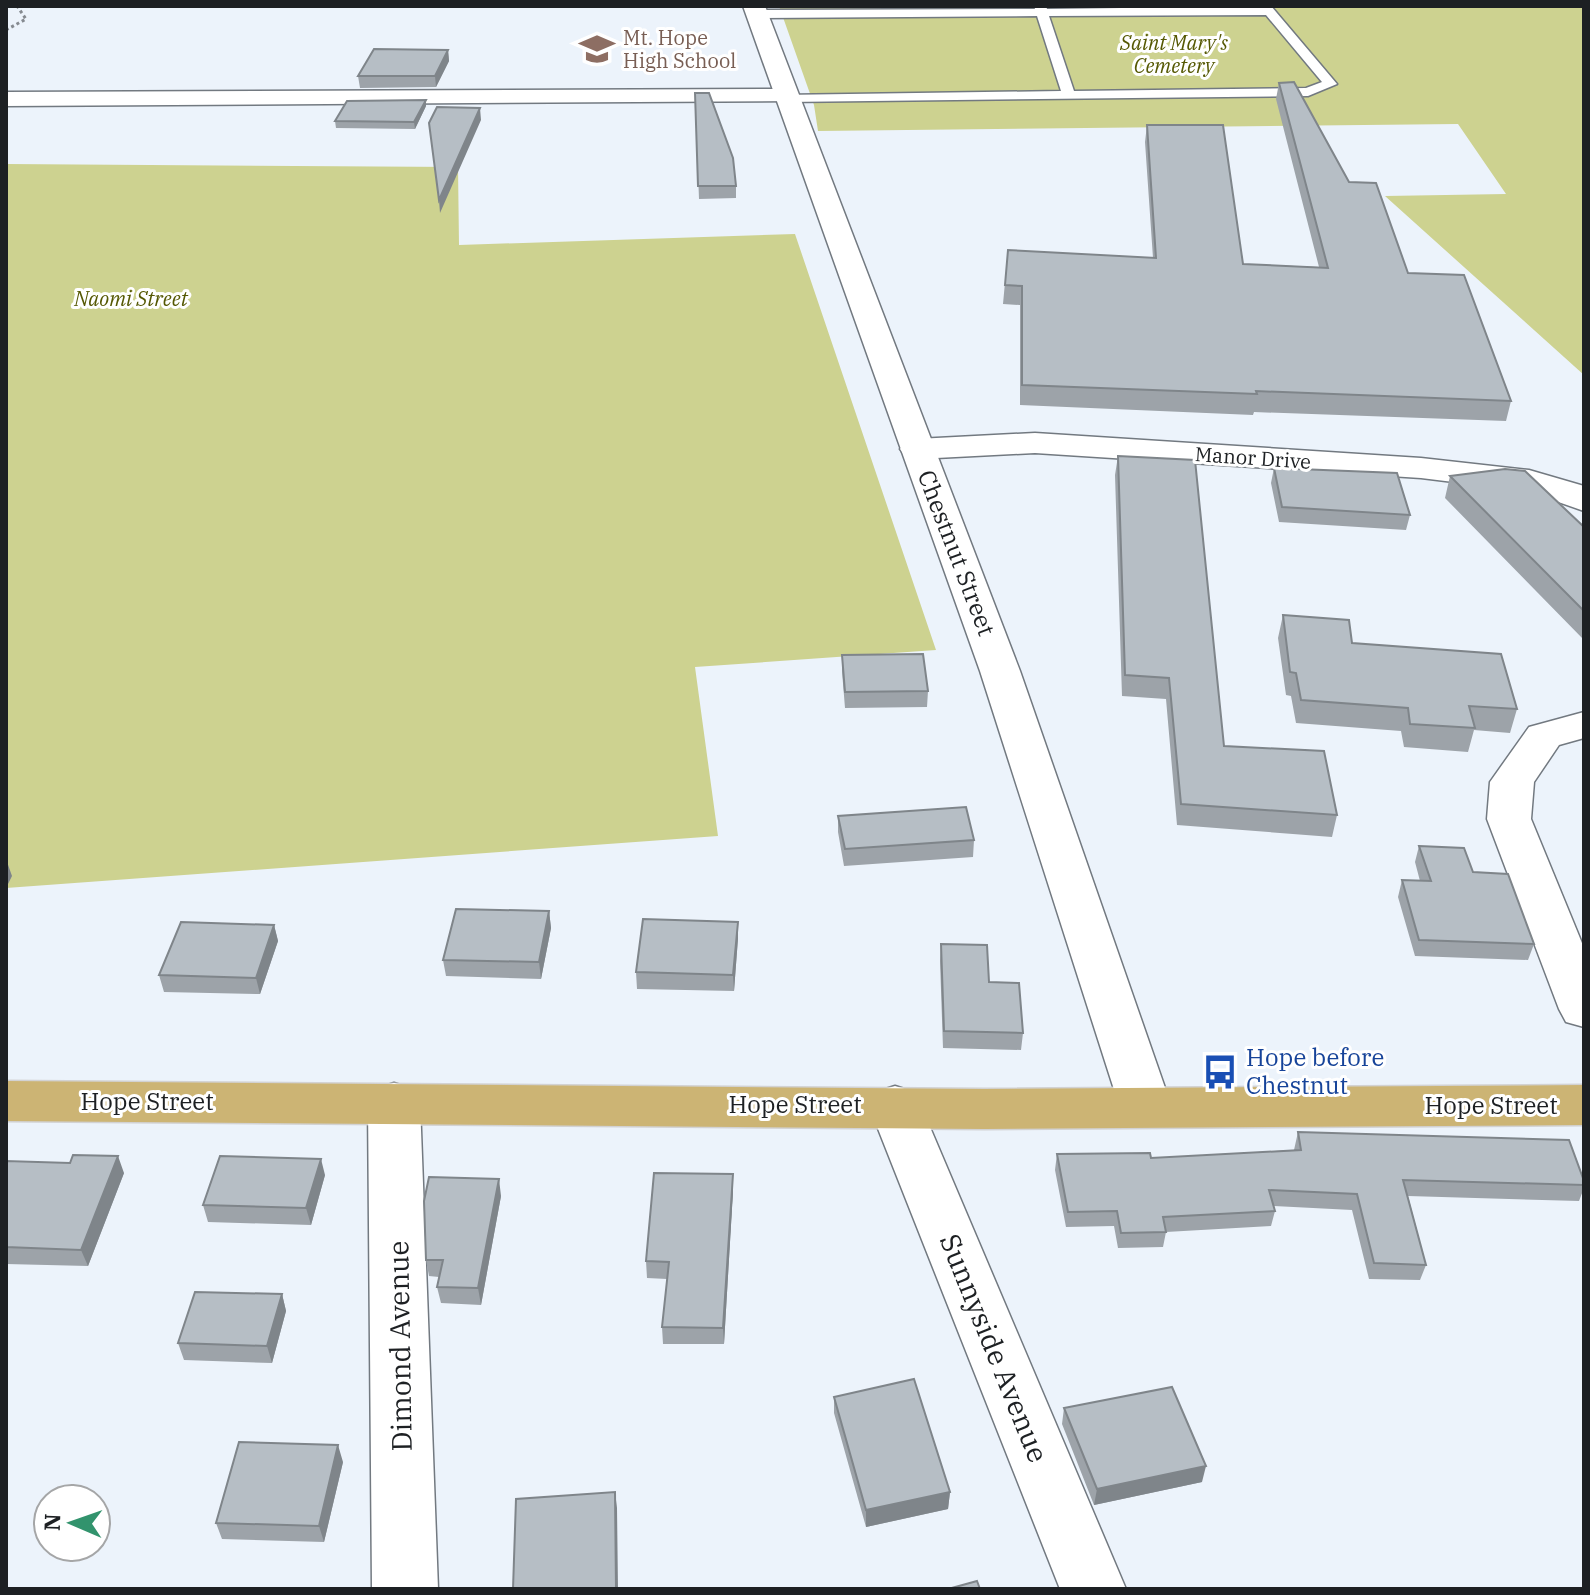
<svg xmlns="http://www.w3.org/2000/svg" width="1590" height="1595" viewBox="0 0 1590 1595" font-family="'IBM Plex Serif',serif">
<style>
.green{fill:#cdd290}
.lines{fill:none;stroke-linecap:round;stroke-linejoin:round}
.service-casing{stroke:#727980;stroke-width:3}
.minor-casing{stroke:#727980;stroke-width:3}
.tertiary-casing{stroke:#727980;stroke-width:3}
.primary-casing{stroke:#d2d2d3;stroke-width:3}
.path{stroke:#858a90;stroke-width:3;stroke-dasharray:3 3;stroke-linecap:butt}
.service{fill:#fff;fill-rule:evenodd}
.minor{fill:#fff;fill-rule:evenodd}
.tertiary{fill:#fff;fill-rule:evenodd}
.primary{fill:#ccb474;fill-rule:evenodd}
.wall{fill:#9da3a9}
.shaded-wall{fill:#7f858a}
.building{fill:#b6bec5;stroke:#7f858a;stroke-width:2}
.labels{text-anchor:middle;stroke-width:6;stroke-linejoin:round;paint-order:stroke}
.far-education-label{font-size:20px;fill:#785e54;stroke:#fff;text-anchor:start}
.far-park-label{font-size:20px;font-style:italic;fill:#555803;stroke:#fff}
.far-street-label{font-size:20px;fill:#1d2023;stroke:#fff}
.street-label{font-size:24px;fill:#1d2023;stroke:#fff}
.transit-label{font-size:24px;fill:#164399;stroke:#fff;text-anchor:start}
.near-street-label{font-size:28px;fill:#1d2023;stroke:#fff}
</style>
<rect width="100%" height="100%" fill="#ecf3fb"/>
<path class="green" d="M 779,6 L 1584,6 L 1584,375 L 1385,196 L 1506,194 L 1458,124 L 818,131 L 814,105 Z
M 6,164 L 458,167 L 459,245 L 795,234 L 936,650 L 695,667 L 718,836 L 6,888 Z"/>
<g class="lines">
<g class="service-casing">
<path id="service" d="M 1034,6 L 1046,6 L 1047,9 L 1271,6 L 1337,84 L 1308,96 L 786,102 L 779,98 L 781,95 L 1061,91 L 1037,16 L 757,18 L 751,14 L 757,10 L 1035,9 ZM 1266,15 L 1322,82 L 1306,88 L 1074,91 L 1049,16 Z"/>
</g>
<g class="minor-casing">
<path id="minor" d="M 785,89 L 794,91 L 797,96 L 794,101 L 6,106 L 6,92 Z
M 1035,433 L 1421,458 L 1529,470 L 1584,486 L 1584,511 L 1527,491 L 1421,478 L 1035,453 L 917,459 L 905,456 L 900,449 L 905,442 L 917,439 Z
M 1584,712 L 1584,738 L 1559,745 L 1534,782 L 1531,819 L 1584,948 L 1584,1027 L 1566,1022 L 1559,1009 L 1487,819 L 1490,782 L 1529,727 Z
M 394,1083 L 413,1089 L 420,1103 L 438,1589 L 372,1589 L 368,1103 L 375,1089 Z
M 895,1086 L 914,1092 L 921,1106 L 1126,1589 L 1060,1589 L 869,1106 L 876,1092 Z"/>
</g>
<g class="tertiary-casing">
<path id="tertiary" d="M 743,6 L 765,6 L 1020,671 L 1171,1105 L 1164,1119 L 1145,1125 L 1126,1119 L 1119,1105 L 980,671 Z"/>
</g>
<g class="primary-casing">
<path id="primary" d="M 6,1081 L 984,1089 L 1584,1085 L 1584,1125 L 984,1129 L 6,1121 Z"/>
</g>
<path class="path" d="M 6,30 L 26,19 L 17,6"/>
<use href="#service" class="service"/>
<use href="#minor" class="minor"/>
<use href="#tertiary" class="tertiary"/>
<use href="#primary" class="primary"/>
</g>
<path class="wall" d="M 448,50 L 449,61 L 436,87 L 360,88 L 358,76 Z
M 1279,83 L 1349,182 L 1408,273 L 1511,401 L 1506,421 L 1254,412 L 1253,415 L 1020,405 L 1020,305 L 1003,304 L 1008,250 L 1153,258 L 1145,142 L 1147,125 L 1243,264 L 1319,267 L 1276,99 Z
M 695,93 L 736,186 L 736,198 L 699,199 Z
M 426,106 L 415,129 L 336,128 L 335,121 Z
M 1118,456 L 1224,746 L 1337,815 L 1332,837 L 1177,825 L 1166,699 L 1122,696 L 1115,475 Z
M 1274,468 L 1410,515 L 1406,530 L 1279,522 L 1271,483 Z
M 1450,476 L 1584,527 L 1584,640 L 1445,498 Z
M 1283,615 L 1517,709 L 1510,733 L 1474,730 L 1468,752 L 1404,747 L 1401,731 L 1296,723 L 1291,696 L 1286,695 L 1278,638 Z
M 842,655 L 928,691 L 927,707 L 845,708 L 842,671 Z
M 838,816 L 974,840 L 973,857 L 844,866 L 838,832 Z
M 1419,846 L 1473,872 L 1534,944 L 1528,960 L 1415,956 L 1398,897 L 1402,880 L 1420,881 L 1415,862 Z
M 549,911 L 551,928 L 541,979 L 446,976 L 443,960 Z
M 738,922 L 738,938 L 734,991 L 637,989 L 636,972 Z
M 274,925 L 278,941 L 260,994 L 164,992 L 159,975 Z
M 941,944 L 989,982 L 1023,1033 L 1021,1050 L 943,1048 L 940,961 Z
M 1298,1132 L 1584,1181 L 1584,1188 L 1579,1201 L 1408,1196 L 1426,1265 L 1420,1280 L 1369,1279 L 1352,1210 L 1274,1206 L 1275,1211 L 1271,1226 L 1166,1232 L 1163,1247 L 1118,1248 L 1114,1226 L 1066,1227 L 1055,1170 L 1057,1154 L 1151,1158 L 1294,1150 Z
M 6,1161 L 124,1173 L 88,1266 L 6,1264 Z
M 325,1175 L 311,1225 L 208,1222 L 203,1205 Z
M 733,1191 L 724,1344 L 663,1344 L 662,1327 L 667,1279 L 647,1278 L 646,1261 Z
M 501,1196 L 481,1305 L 441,1303 L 437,1287 L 439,1277 L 429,1276 L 426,1260 Z
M 282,1294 L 286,1311 L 272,1363 L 184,1360 L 178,1343 Z
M 834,1397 L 950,1492 L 948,1509 L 866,1527 L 834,1413 Z
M 1064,1408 L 1202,1482 L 1094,1505 L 1062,1424 Z
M 343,1462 L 324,1542 L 222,1539 L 216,1523 Z"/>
<path class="shaded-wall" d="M 448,50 L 449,61 L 436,87 L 435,76 Z
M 426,100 L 426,106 L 415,129 L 414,122 Z
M 480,108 L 481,120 L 440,213 L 439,200 Z
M 6,859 L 12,876 L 6,888 Z
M 549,911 L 551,928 L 541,979 L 539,962 Z
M 738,922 L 738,938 L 734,991 L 733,975 Z
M 274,925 L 278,941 L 260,994 L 256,978 Z
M 118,1156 L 124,1173 L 88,1266 L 81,1250 Z
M 321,1159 L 325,1175 L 311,1225 L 306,1208 Z
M 733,1174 L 733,1191 L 724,1344 L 723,1328 Z
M 499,1179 L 501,1196 L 481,1305 L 478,1288 Z
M 282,1294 L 286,1311 L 272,1363 L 267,1346 Z
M 338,1445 L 343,1462 L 324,1542 L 319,1526 Z
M 1206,1466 L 1202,1482 L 1094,1505 L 1097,1489 Z
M 615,1492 L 617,1508 L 618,1589 L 616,1589 Z
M 950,1492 L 948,1509 L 866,1527 L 866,1510 Z"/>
<path class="building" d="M 374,49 L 448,50 L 435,76 L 358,76 Z
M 1294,82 L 1349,182 L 1376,183 L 1408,273 L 1464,275 L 1511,401 L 1256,391 L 1257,394 L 1022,385 L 1022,286 L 1005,285 L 1008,250 L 1156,258 L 1147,125 L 1223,125 L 1243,264 L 1328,268 L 1279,83 Z
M 695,93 L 709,93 L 733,158 L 736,186 L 698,186 Z
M 426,100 L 414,122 L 335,121 L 347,101 Z
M 437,107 L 480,108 L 439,200 L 429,123 Z
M 1118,456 L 1195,460 L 1224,746 L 1324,751 L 1337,815 L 1181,804 L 1169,678 L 1125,675 Z
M 1274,468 L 1397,473 L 1410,515 L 1282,507 Z
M 1505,469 L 1525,471 L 1584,527 L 1584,611 L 1450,476 Z
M 1283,615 L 1349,620 L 1352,643 L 1501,654 L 1517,709 L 1469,706 L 1475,728 L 1410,724 L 1408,708 L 1301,700 L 1296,673 L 1290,672 Z
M 923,654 L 928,691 L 845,692 L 842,655 Z
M 966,807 L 974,840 L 845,849 L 838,816 Z
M 1419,846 L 1464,848 L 1473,872 L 1508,874 L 1534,944 L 1419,940 L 1402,880 L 1431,881 Z
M 456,909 L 549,911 L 539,962 L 443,960 Z
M 643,919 L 738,922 L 733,975 L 636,972 Z
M 181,922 L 274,925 L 256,978 L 159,975 Z
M 941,944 L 987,945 L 989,982 L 1019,983 L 1023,1033 L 944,1031 Z
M 1298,1132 L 1569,1140 L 1584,1181 L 1584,1185 L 1403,1180 L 1426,1265 L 1374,1263 L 1357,1194 L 1269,1190 L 1275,1211 L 1163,1217 L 1166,1232 L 1121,1233 L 1117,1211 L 1068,1212 L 1057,1154 L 1150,1153 L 1151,1158 L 1301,1150 Z
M 73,1155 L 118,1156 L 81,1250 L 6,1247 L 6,1161 L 70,1163 Z
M 220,1156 L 321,1159 L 306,1208 L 203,1205 Z
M 654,1173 L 733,1174 L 723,1328 L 662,1327 L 669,1262 L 646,1261 Z
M 429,1177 L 499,1179 L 478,1288 L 437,1287 L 443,1260 L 426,1260 L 424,1201 Z
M 195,1292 L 282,1294 L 267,1346 L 178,1343 Z
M 914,1379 L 950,1492 L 866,1510 L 834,1397 Z
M 1172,1387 L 1206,1466 L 1097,1489 L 1064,1408 Z
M 239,1442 L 338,1445 L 319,1526 L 216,1523 Z
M 615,1492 L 616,1589 L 513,1589 L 516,1499 Z
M 977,1581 L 980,1589 L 948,1589 Z"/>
<defs>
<g id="school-bare" transform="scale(2.76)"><path d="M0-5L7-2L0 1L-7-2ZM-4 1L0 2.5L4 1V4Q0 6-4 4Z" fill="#8d6e63" stroke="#fff" stroke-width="2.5" paint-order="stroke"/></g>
<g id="bus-bare" transform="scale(2.76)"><path d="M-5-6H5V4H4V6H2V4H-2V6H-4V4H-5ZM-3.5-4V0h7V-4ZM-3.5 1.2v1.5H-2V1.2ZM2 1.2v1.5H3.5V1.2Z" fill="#1a4fb4" stroke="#fff" stroke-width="2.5" paint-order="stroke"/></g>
</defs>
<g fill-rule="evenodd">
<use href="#school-bare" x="597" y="49"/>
<use href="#bus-bare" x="1220" y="1072"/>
</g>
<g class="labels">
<g class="far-education-label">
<text x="623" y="45">Mt. Hope<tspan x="623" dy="23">High School</tspan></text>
</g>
<g class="far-park-label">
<text x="1174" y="50">Saint Mary's<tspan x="1174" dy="23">Cemetery</tspan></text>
<text x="131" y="306">Naomi Street</text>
</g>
<g class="far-street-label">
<text transform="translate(1253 458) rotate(4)" y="7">Manor Drive</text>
</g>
<g class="street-label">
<text transform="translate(956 553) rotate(69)" y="8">Chestnut Street</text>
<text x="147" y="1110">Hope Street</text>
<text x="795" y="1113">Hope Street</text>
<text x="1491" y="1114">Hope Street</text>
</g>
<g class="transit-label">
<text x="1246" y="1066">Hope before<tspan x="1246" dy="28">Chestnut</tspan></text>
</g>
<g class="near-street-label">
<text transform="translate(400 1346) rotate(-91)" y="10">Dimond Avenue</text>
<text transform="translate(994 1348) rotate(68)" y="10">Sunnyside Avenue</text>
</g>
</g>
<rect width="1590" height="1595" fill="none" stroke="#1d2023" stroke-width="16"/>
<g transform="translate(72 1523) rotate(272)"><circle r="38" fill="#ffffff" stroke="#a5a6a7" stroke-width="2"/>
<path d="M0-6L14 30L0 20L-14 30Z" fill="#32936d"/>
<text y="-12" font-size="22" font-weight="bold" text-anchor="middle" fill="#1d2023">N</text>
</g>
</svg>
